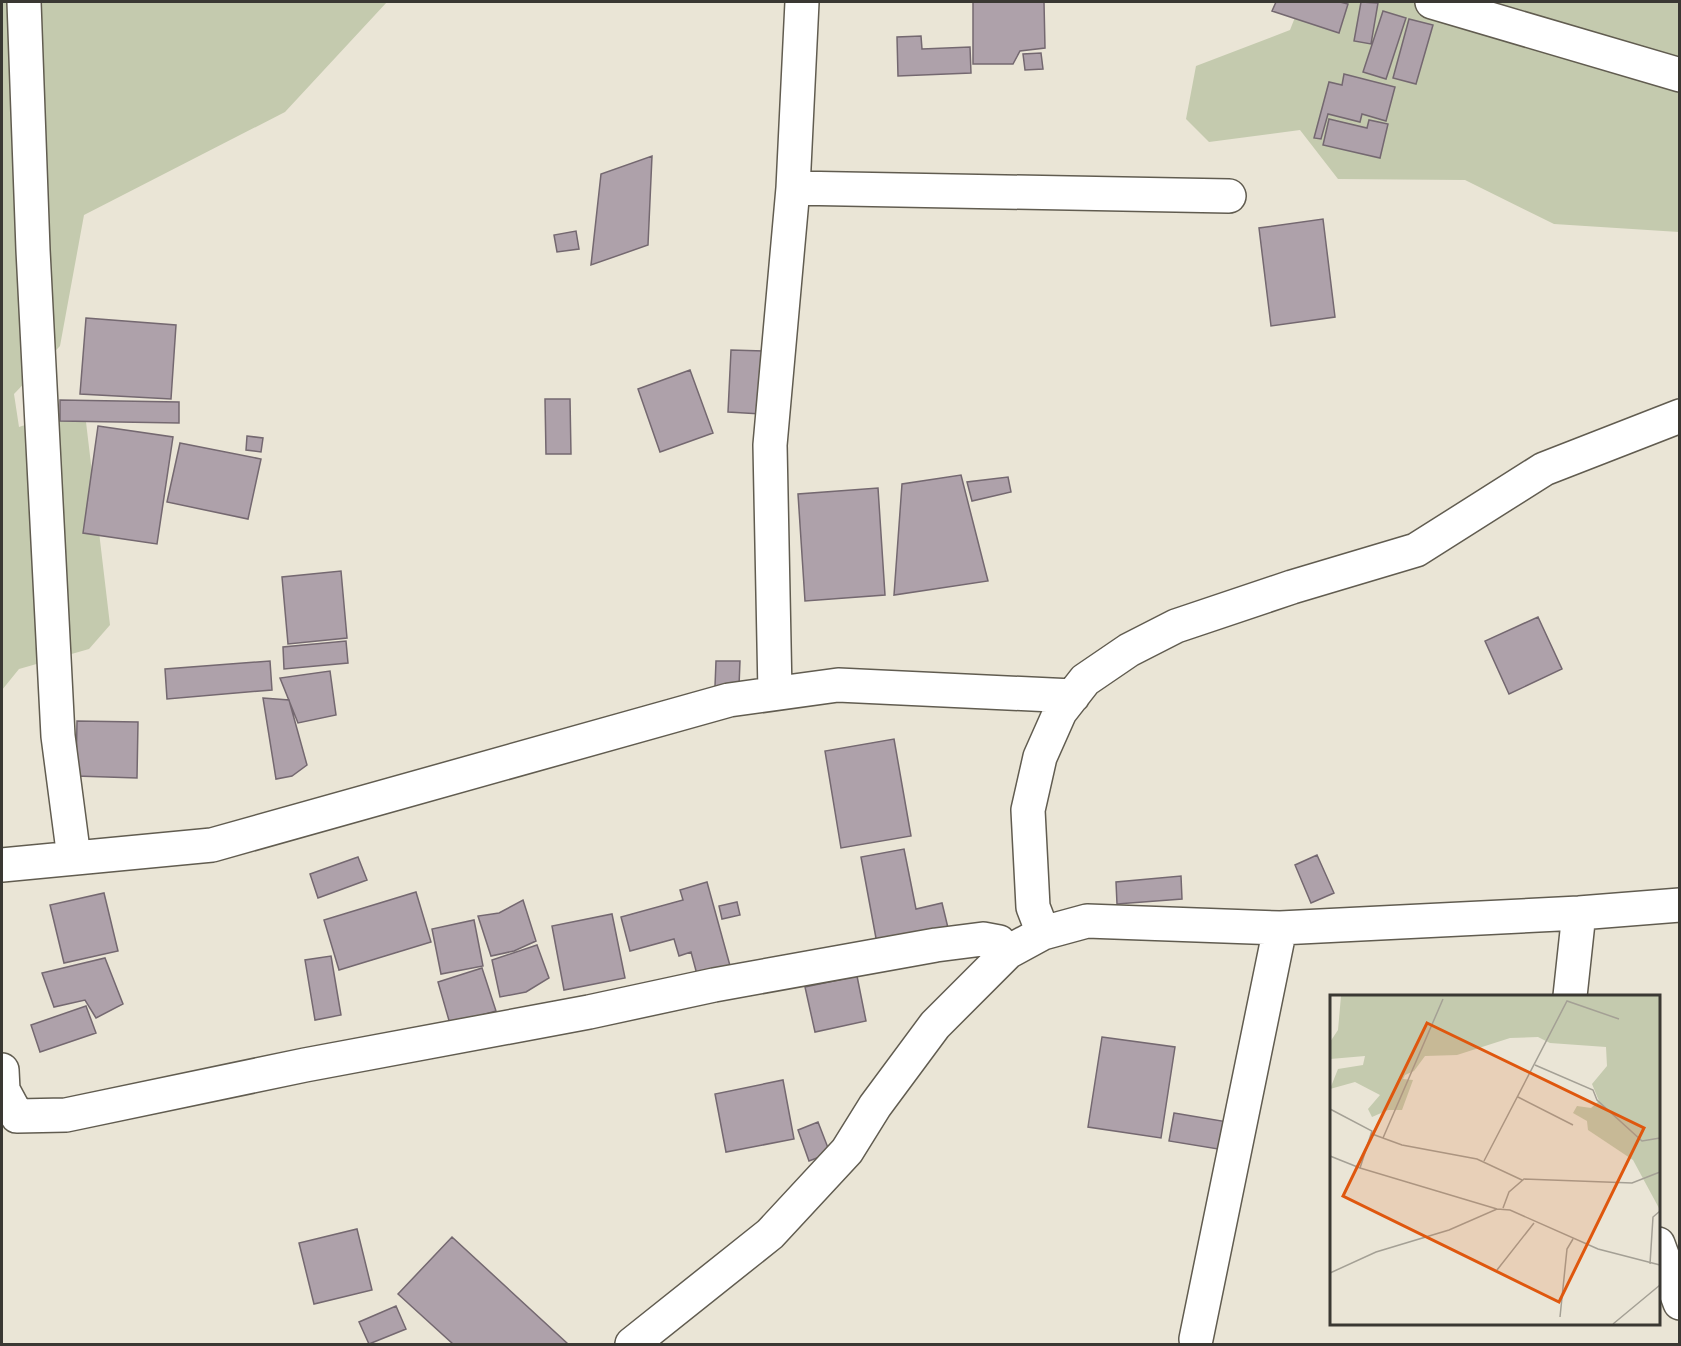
<svg xmlns="http://www.w3.org/2000/svg" width="1681" height="1346" viewBox="0 0 1681 1346" font-family="'Open Sans',sans-serif">
<style>
.green{fill:#c4caae}
.building{fill:#aea1aa;stroke:#746870;stroke-width:1.5}
.lines{fill:none;stroke-linecap:round;stroke-linejoin:round}
.street-casing{stroke:#615c50;stroke-width:36}
.street{stroke:#fff;stroke-width:33}
.inset-road{fill:none;stroke:#a4a095;stroke-width:1.5}
.view{fill:#df570e;fill-opacity:0.15;stroke:#df570e;stroke-width:3}
.inset-edge{fill:none;stroke:#3a3833;stroke-width:3}
</style>
<rect width="100%" height="100%" fill="#eae5d6"/>
<path class="green" d="M 2,2 L 387,2 L 285,112 L 84,215 L 60,346 L 14,394 L 19,427 L 84,405 L 110,625 L 89,649 L 19,669 L 2,690 Z
M 1301,2 L 1679,2 L 1679,232 L 1554,224 L 1465,180 L 1338,179 L 1300,130 L 1209,142 L 1186,119 L 1196,66 L 1290,30 Z"/>
<path class="building" d="M 973,2 L 1044,2 L 1045,48 L 1020,51 L 1013,64 L 973,64 Z
M 1276,2 L 1340,2 L 1348,4 L 1339,33 L 1272,11 Z
M 1361,2 L 1378,3 L 1371,44 L 1354,41 Z
M 1383,11 L 1406,18 L 1386,79 L 1363,72 Z
M 1409,19 L 1433,25 L 1416,84 L 1393,78 Z
M 921,36 L 922,49 L 970,47 L 971,73 L 898,76 L 897,37 Z
M 1041,53 L 1043,69 L 1025,70 L 1023,54 Z
M 1344,74 L 1395,87 L 1386,121 L 1362,114 L 1360,122 L 1328,114 L 1321,139 L 1314,138 L 1329,82 L 1342,85 Z
M 1329,119 L 1367,128 L 1369,120 L 1388,124 L 1380,158 L 1323,145 Z
M 652,156 L 648,245 L 591,265 L 601,174 Z
M 1323,219 L 1335,317 L 1271,326 L 1259,228 Z
M 576,231 L 579,249 L 557,252 L 554,235 Z
M 86,318 L 176,325 L 171,399 L 80,394 Z
M 731,350 L 764,351 L 761,414 L 728,412 Z
M 690,370 L 713,433 L 660,452 L 638,389 Z
M 545,399 L 570,399 L 571,454 L 546,454 Z
M 60,400 L 179,402 L 179,423 L 60,421 Z
M 98,426 L 173,437 L 157,544 L 83,533 Z
M 247,436 L 263,438 L 261,452 L 246,450 Z
M 180,443 L 261,459 L 248,519 L 167,502 Z
M 961,475 L 988,581 L 894,595 L 902,484 Z
M 1008,477 L 1011,492 L 972,501 L 967,482 Z
M 878,488 L 885,595 L 805,601 L 798,494 Z
M 341,571 L 347,638 L 288,644 L 282,577 Z
M 1538,617 L 1562,669 L 1509,694 L 1485,641 Z
M 346,641 L 348,663 L 284,669 L 283,647 Z
M 270,661 L 272,690 L 167,699 L 165,669 Z
M 716,661 L 740,661 L 739,686 L 715,686 Z
M 330,671 L 336,715 L 298,723 L 280,678 Z
M 263,698 L 289,700 L 307,765 L 292,776 L 276,779 Z
M 77,721 L 138,722 L 137,778 L 76,776 Z
M 894,739 L 911,836 L 841,848 L 825,751 Z
M 904,849 L 916,909 L 942,903 L 949,932 L 878,949 L 861,857 Z
M 1317,855 L 1334,893 L 1311,903 L 1295,865 Z
M 358,857 L 367,880 L 318,898 L 310,874 Z
M 1181,876 L 1182,899 L 1117,904 L 1116,882 Z
M 707,882 L 732,973 L 699,982 L 691,952 L 679,956 L 674,939 L 630,951 L 621,917 L 683,900 L 680,890 Z
M 416,892 L 431,942 L 339,970 L 324,920 Z
M 104,893 L 118,951 L 64,963 L 50,905 Z
M 523,900 L 536,941 L 514,951 L 491,956 L 478,916 L 499,913 Z
M 737,902 L 740,915 L 722,919 L 719,906 Z
M 612,914 L 625,978 L 564,990 L 552,926 Z
M 474,920 L 483,966 L 441,974 L 432,929 Z
M 537,945 L 549,978 L 526,992 L 500,997 L 492,960 Z
M 331,956 L 341,1015 L 315,1020 L 305,960 Z
M 105,958 L 123,1004 L 96,1018 L 85,1000 L 54,1007 L 42,973 Z
M 482,968 L 496,1011 L 450,1024 L 438,982 Z
M 857,976 L 866,1021 L 815,1032 L 805,987 Z
M 86,1006 L 96,1033 L 40,1052 L 31,1025 Z
M 1102,1037 L 1175,1047 L 1161,1138 L 1088,1127 Z
M 783,1080 L 794,1139 L 726,1152 L 715,1094 Z
M 1174,1113 L 1228,1122 L 1224,1150 L 1169,1141 Z
M 818,1122 L 830,1153 L 809,1161 L 798,1130 Z
M 357,1229 L 372,1290 L 314,1304 L 299,1243 Z
M 452,1237 L 568,1344 L 453,1344 L 398,1294 Z
M 396,1306 L 406,1329 L 369,1344 L 359,1322 Z"/>
<g class="lines">
<g class="street-casing">
<path id="street" d="M 24,2 L 33,250 L 58,736 L 74,858
M 1432,2 L 1680,75
M 793,188 L 1229,196
M 775,693 L 770,445 L 793,188 L 802,2
M 2,865 L 212,845 L 729,700 L 838,685 L 1073,696
M 1043,933 L 1033,907 L 1028,810 L 1040,757 L 1060,712 L 1085,680 L 1129,650 L 1176,626 L 1292,587 L 1416,550 L 1544,469 L 1680,416
M 1570,996 L 1579,913
M 2,1070 L 3,1090 L 17,1116 L 66,1115 L 305,1065 L 589,1012 L 714,985 L 936,945 L 983,939 L 999,942 L 1008,952
M 1658,1244 L 1680,1303
M 1196,1339 L 1280,928
M 632,1344 L 770,1234 L 847,1151 L 875,1106 L 935,1025 L 1008,952 L 1043,933 L 1087,921 L 1280,928 L 1579,913 L 1680,905"/>
</g>
<use href="#street" class="street"/>
</g>
<g transform="translate(1330 995)">
<rect width="330" height="330" fill="#eae5d6"/>
<path d="M 11,1 L 330,1 L 330,215 L 303,165 L 258,135 L 257,126 L 243,118 L 247,111 L 261,113 L 269,106 L 262,89 L 277,71 L 276,52 L 220,48 L 208,42 L 180,43 L 127,60 L 95,61 L 84,76 L 75,80 L 73,84 L 83,85 L 72,115 L 58,115 L 42,122 L 38,114 L 50,100 L 25,87 L 0,94 L 8,74 L 33,70 L 35,61 L 0,64 L 0,47 L 8,35 Z" fill="#c4caae"/>
<path class="inset-road" d="M 205,70 L 263,95 L 267,105 L 312,146 L 330,143M 188,102 L 243,130M 0,114 L 42,136 L 30,173 L 167,214M 42,139 L 72,150 L 147,164 L 192,185M 53,143 L 113,4M 0,161 L 30,173M 154,166 L 237,6 L 289,24M 173,213 L 179,197 L 194,184 L 302,188 L 330,177M 320,269 L 323,222 L 330,216M 167,275 L 204,228M 0,278 L 46,257 L 119,235 L 167,214 L 180,215 L 268,254 L 330,270M 230,322 L 237,254 L 243,244M 283,329 L 330,290"/>
<path class="view" d="M 97,28 L 314,133 L 229,307 L 13,201 Z"/>
<rect width="330" height="330" class="inset-edge"/>
</g>
<rect width="1681" height="1346" fill="none" stroke="#3a3833" stroke-width="6"/>
</svg>
